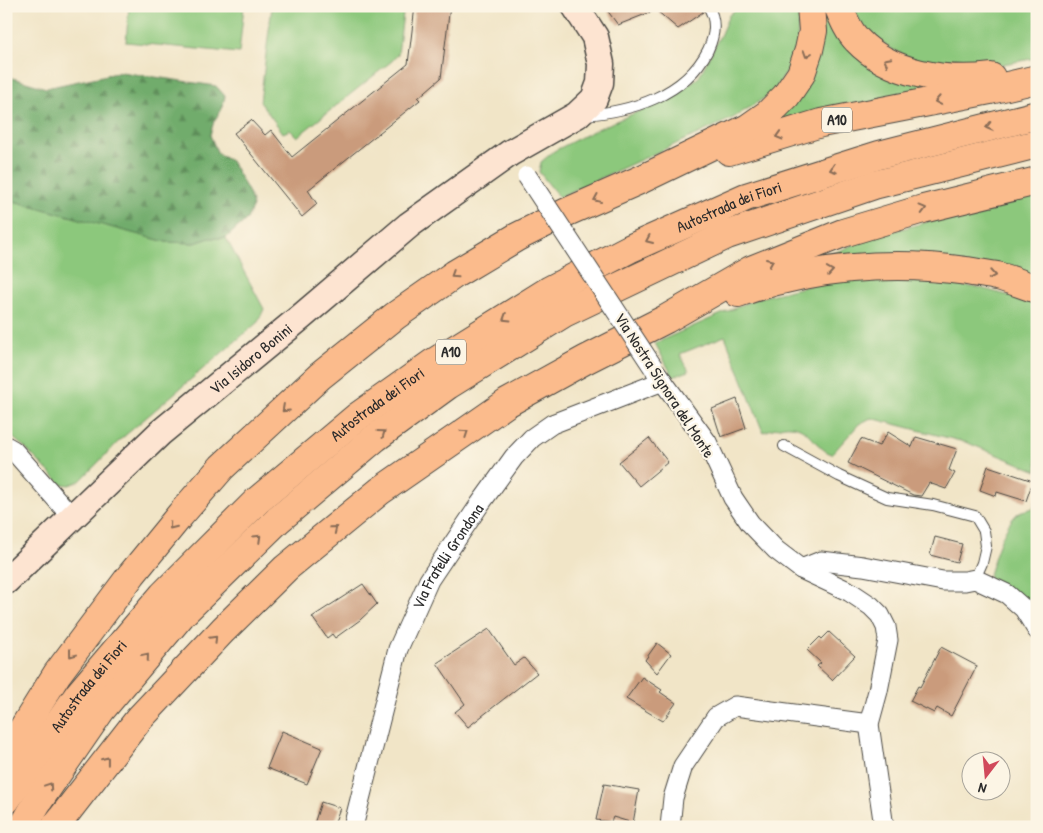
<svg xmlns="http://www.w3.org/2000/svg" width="1043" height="833" viewBox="0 0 1043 833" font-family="'Patrick Hand',sans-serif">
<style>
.green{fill:#8cc87c;stroke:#5c7a54}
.forest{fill:url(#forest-firs);stroke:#4e6c4c}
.building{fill:#ca9b7b}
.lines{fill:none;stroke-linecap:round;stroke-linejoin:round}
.lane-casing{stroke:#494742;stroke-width:12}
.street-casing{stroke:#494742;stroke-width:21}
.secondary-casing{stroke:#494742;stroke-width:29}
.highway-casing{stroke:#494742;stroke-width:30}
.lane{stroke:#fff;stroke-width:10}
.street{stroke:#fff;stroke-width:19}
.secondary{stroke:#fde4d1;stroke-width:26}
.highway{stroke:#fbbb8c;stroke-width:28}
.street-bridge-casing{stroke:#494742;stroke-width:21;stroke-linecap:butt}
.street-bridge{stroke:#fff;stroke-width:19}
.oneway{stroke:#896c57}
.labels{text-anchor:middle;stroke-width:4.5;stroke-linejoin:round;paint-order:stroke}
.shield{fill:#fcf5e5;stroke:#6a6863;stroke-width:1}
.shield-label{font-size:15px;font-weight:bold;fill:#2b2b2b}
.street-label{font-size:16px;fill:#2b2b2b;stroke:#fcf5e5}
</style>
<defs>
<pattern id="forest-firs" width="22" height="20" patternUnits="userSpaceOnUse" patternTransform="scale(1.25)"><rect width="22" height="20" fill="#71ac6c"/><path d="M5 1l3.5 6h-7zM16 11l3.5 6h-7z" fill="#5d8c59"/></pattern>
</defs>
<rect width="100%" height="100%" fill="#fcf5e5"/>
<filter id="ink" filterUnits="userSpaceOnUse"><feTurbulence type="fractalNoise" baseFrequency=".02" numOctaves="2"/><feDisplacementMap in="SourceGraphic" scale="10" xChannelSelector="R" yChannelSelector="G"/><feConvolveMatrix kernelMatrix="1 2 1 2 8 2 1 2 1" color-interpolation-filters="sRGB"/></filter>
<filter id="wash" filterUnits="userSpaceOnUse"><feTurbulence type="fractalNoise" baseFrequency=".0096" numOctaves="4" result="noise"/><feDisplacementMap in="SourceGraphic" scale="20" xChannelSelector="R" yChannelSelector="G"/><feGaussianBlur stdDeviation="1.12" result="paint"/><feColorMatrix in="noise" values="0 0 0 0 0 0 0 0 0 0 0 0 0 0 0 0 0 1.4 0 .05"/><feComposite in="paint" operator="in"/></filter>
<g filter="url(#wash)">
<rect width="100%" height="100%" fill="#f1e5c7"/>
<path class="green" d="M 129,6 L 244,6 L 239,53 L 126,42 Z
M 272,6 L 404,6 L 398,54 L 392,61 L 297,137 L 290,130 L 283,133 L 260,102 Z
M 740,6 L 800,6 L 797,43 L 789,69 L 772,93 L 733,118 L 559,197 L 539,172 L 541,162 L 554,151 L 595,130 L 670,98 L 699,77 L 720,36 L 729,15 Z
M 822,6 L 929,86 L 929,92 L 785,121 L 782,117 Z
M 852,6 L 1037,6 L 1037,58 L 992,66 L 928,65 L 893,50 L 872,35 L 858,19 Z
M 1037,192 L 1037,275 L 817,261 L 868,238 Z
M 6,199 L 166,242 L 195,243 L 210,238 L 226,238 L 264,309 L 258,322 L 121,439 L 80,481 L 69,485 L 61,484 L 23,446 L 6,432 Z
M 837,279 L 920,281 L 980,288 L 1037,303 L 1037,471 L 968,443 L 871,418 L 859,424 L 832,454 C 815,449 810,426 790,426 C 782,425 771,430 763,432 L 725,336 L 680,354 L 689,371 L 673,377 L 655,343 L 758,298 Z
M 1037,498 L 1037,613 L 988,578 C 994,559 1003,526 1018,513 C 1022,510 1029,510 1033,508 Z"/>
<path class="forest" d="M 121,72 L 216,86 L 225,96 L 222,109 L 214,121 L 210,135 L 218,154 L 231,161 L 249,193 L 253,206 L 247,219 L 226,238 L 210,238 L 195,243 L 166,242 L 6,199 L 6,76 L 46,88 Z"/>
<g id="blocks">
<path class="building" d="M 415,6 L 450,6 L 441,78 L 418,98 L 420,100 L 308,190 L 317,204 L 302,217 L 234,133 L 251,120 L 265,135 L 271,130 L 292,157 L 408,64 Z
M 604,6 L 701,6 L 703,12 L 678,29 L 656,10 L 618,25 Z
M 737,399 L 746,428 L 721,437 L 712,409 Z
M 888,432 L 912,447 L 916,437 L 957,449 L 949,470 L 955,473 L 946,489 L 929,483 L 921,496 L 913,495 L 848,463 L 861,439 L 879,446 Z
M 649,438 L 668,462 L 639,486 L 619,462 Z
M 988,466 L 1033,481 L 1026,501 L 997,492 L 996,496 L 980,490 Z
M 935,537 L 962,544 L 957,562 L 930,555 Z
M 363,584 L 377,604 L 360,620 L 335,638 L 332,634 L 327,638 L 312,617 Z
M 489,629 L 514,665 L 524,658 L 537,673 L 468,727 L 455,712 L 465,704 L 437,663 Z
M 829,632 L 855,656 L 832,680 L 817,666 L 821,663 L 807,650 L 820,637 L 822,639 Z
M 657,643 L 671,654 L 657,673 L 645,660 Z
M 941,647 L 977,666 L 951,716 L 937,708 L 934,713 L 910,701 L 918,686 L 920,687 Z
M 642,677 L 662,690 L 660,692 L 676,703 L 663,721 L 626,699 Z
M 282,731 L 322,748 L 307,784 L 267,768 Z
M 604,784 L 639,790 L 633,823 L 613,817 L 611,822 L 596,820 Z
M 321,802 L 340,808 L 333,827 L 313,827 Z"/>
</g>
</g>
<g filter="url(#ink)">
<use href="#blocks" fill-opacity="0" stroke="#494742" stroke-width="1"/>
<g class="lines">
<g class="lane-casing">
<path id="lane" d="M 583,115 C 630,112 685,96 708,50 C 715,35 717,21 708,6
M 784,446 L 839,476 L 887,498 L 933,505 L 975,516 L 984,531 L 986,546 L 982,563 L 975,579"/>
</g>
<g class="street-casing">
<g id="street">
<path d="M 656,372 L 707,442 L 733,498 L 750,523 L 776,550 L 801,569 L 850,592 L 871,606 L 880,615 L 886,627 L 888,640 L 878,691 L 869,724 L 884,827"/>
<path d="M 6,446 L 13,450 L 72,517"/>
<path d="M 801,569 L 821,561 L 863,566 L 943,581 L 965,581 L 975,579 L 1007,594 L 1024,609 L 1037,630"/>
<path id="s1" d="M 353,827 L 398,649 L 429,580 L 480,504 L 514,457 L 532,438 L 552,424 L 663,381"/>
<path d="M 670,827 L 673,798 L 683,766 L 716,717 L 735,706 L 869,724"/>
</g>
</g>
<g class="secondary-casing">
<g id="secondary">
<path id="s2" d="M 6,581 L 160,433 L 301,317 L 409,225 L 510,153 L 577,115 L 594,99 L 600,83 L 601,64 L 595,37 L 575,6"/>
</g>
</g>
<g class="highway-casing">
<g id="highway">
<path d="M 838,6 C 843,18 848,31 857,40 C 889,74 947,83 991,77"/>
<path d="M 729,151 L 821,123 L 990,90 L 1037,79"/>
<path d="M 738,293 C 810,267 891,260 967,271 C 977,273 987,274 997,276 C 1010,279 1024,285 1037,289"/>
<path d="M 6,756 L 57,674 L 132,574 L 181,514 L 222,467 L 320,376 L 395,316 L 455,274 L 517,237 L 567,212 L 642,179 L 748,128 L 768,114 L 786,96 L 801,74 L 809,50 L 813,31 L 811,6"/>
<path id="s3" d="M 6,800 L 79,694 L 163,595 L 257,501 L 357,417 L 433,363 L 550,290 L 629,249 L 746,197 L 879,155 L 1037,115"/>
<path d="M 23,827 L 37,803 L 101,710 L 183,613 L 278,520 L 375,438 L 448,385 L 564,313 L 727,235 L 874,185 L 1037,144"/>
<path d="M 55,827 L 139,719 L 223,630 L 286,568 L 380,491 L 507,403 L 585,360 L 666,319 L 751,270 L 843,233 L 923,209 L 1037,181"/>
</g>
</g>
<use href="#lane" class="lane"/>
<use href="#street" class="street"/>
<use href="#secondary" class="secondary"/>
<use href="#highway" class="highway"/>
<g class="street-bridge-casing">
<path id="street-bridge" d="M 527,176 L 653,367"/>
</g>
<use href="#street-bridge" class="street-bridge"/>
</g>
<defs><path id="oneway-chevron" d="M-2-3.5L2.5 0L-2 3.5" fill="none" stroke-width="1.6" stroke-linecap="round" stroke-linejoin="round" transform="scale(1.25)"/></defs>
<g class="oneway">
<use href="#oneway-chevron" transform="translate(807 54) rotate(108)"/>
<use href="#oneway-chevron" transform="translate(887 61) rotate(-153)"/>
<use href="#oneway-chevron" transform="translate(938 101) rotate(169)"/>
<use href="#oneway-chevron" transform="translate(989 127) rotate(166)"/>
<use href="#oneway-chevron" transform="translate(779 136) rotate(163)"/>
<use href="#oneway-chevron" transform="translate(833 169) rotate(162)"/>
<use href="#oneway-chevron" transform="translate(597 199) rotate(156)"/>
<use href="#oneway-chevron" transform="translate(923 209) rotate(-15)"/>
<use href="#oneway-chevron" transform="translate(649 240) rotate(156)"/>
<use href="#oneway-chevron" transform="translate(770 262) rotate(-23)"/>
<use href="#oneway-chevron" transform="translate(830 271) rotate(-9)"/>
<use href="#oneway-chevron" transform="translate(454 275) rotate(147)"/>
<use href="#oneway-chevron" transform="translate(992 275) rotate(10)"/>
<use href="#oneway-chevron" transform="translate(506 318) rotate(148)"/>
<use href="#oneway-chevron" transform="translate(285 409) rotate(137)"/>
<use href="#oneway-chevron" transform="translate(382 433) rotate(-36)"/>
<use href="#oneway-chevron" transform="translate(465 433) rotate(-34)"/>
<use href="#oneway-chevron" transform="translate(172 526) rotate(129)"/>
<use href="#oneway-chevron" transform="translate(334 529) rotate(-39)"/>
<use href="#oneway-chevron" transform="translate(258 538) rotate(-44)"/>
<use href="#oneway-chevron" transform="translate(214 639) rotate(-47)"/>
<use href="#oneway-chevron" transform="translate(72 654) rotate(127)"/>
<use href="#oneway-chevron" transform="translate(146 656) rotate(-50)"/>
<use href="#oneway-chevron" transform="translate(106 760) rotate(-52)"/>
<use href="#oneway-chevron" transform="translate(49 786) rotate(-56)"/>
</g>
</g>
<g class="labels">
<g class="shield">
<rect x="822" y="107.5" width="30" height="25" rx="4"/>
<rect x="436" y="339.5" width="30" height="25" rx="4"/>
</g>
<g class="shield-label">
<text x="837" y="125">A10</text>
<text x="451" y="357">A10</text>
</g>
<g class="street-label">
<text dy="6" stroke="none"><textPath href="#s3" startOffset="951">Autostrada dei Fiori</textPath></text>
<text dy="6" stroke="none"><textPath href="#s2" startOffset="331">Via Isidoro Bonini</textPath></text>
<text transform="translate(665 385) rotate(57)" y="6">Via Nostra Signora del Monte</text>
<text dy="6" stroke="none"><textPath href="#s3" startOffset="546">Autostrada dei Fiori</textPath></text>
<text dy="6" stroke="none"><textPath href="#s1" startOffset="289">Via Fratelli Grondona</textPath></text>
<text dy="6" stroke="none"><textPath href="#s3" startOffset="141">Autostrada dei Fiori</textPath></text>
</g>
</g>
<rect width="1043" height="833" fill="none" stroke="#fcf5e5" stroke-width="25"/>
<g transform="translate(986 776) rotate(196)"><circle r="24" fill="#fcf5e5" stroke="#a8a49b"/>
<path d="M0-4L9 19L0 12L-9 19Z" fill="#d1495b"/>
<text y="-8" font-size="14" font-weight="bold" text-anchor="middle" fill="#2b2b2b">N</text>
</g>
</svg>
